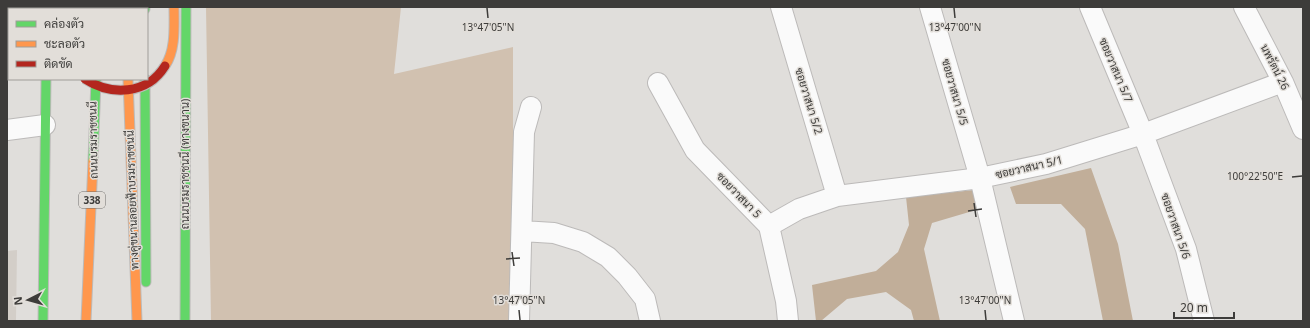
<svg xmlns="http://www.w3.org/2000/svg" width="1310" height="328" viewBox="0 0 1310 328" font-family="'Noto Sans',Sarabun,sans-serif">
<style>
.built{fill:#d3cec8}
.forest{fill:#d1c1b0}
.water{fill:#c1ae99}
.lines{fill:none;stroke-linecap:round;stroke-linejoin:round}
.street-casing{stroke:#bcbab9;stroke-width:22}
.fast-casing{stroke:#bcbab9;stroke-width:11}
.slow-casing{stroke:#bcbab9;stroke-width:11}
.jam-casing{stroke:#bcbab9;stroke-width:11}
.street{stroke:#fafafa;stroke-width:20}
.fast{stroke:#63d668;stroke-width:9}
.slow{stroke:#ff974d;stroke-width:9}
.jam{stroke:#b3261e;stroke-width:9}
.fast-bridge-casing{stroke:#bcbab9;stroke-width:11;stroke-linecap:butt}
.slow-bridge-casing{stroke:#bcbab9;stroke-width:11;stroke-linecap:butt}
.jam-bridge-casing{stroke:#bcbab9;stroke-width:11;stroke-linecap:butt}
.fast-bridge{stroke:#63d668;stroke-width:9}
.slow-bridge{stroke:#ff974d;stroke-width:9}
.jam-bridge{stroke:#b3261e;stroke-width:9}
.ticks{fill:none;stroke:#3d3c3a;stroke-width:1.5}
.labels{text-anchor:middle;stroke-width:3;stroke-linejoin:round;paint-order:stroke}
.shield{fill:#e2ded9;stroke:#6e6d6a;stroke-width:1}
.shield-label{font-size:10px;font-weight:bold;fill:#3d3c3a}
.street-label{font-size:11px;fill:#3d3c3a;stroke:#e2ded9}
.ticks-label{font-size:10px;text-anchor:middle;fill:#3d3c3a;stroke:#e2ded9;stroke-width:3;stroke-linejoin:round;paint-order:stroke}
</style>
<rect width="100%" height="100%" fill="#e0dedb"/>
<path class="built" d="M 17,250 L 16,321 L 7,321 L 7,251 Z"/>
<path class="forest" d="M 206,7 L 401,7 L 394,74 L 513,47 L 513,321 L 211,321 Z"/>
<path class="water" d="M 1091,168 L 1118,244 L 1133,321 L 1103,321 L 1085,229 L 1061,204 L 1016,204 L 1010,187 Z
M 974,190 L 976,210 L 932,223 L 924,249 L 940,321 L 914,321 L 911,310 L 886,292 L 847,299 L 821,321 L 816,321 L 812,285 L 876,271 L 898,252 L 909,225 L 906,197 Z"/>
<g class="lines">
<g class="street-casing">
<path id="street" d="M 781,7 L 837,196
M 930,7 L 980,178 L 1014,321
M 1090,7 L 1143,134 L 1186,249 L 1204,321
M 1244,7 L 1283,82 L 1303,129
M 658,83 L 695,150 L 769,226 L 786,301 L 788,321
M 7,130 L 45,125
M 769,226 L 799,209 L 837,196 L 980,178 L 1046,164 L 1143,134 L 1283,82
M 522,231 L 554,233 L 583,242 L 608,257 L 627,276 L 645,299 L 650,321
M 519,321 L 524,132 L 531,107"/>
</g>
<g class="fast-casing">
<path id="fast" d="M 145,7 L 145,9
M 145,79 L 146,282
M 43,321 L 46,79
M 185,321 L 186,7"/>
</g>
<g class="slow-casing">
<path id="slow" d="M 61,7 L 61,9"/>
</g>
<g class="jam-casing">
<path id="jam" d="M 92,7 L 92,9
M 126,7 L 126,9"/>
</g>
<use href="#street" class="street"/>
<use href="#fast" class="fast"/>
<use href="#slow" class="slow"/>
<use href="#jam" class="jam"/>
<g class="fast-bridge-casing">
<path id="fast-bridge" d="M 93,161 L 96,79"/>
</g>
<g class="slow-bridge-casing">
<path id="slow-bridge" d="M 165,66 C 176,50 174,26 174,7
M 128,79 L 137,321
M 86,321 L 93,161"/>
</g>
<g class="jam-bridge-casing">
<path id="jam-bridge" d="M 85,79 C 111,96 147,95 165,66"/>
</g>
<use href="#fast-bridge" class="fast-bridge"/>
<use href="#slow-bridge" class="slow-bridge"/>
<use href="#jam-bridge" class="jam-bridge"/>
</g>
<path class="ticks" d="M 487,8 L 488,18M 954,8 L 955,18M 1292,177 L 1302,176M 974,203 L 976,217M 968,211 L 982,209M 512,252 L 514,266M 506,259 L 520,258M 519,310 L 520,320M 985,310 L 986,320"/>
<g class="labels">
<rect class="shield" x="79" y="192" width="26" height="16" rx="3"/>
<g class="shield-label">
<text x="92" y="204">338</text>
</g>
<g class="street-label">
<text transform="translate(1275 67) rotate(63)" y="4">นพรัตน์ 26</text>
<text transform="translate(1116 70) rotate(67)" y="4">ซอยวาสนา 5/7</text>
<text transform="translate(955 92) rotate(74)" y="4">ซอยวาสนา 5/5</text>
<text transform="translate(809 101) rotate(73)" y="4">ซอยวาสนา 5/2</text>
<text transform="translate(93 140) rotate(-91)" y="4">ถนนบรมราชชนนี</text>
<text transform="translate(185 164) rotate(-90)" y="4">ถนนบรมราชชนนี (ทางขนาน)</text>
<text transform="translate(1029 167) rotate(-13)" y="4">ซอยวาสนา 5/1</text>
<text transform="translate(739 195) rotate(46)" y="4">ซอยวาสนา 5</text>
<text transform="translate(132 200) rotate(-92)" y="4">ทางคู่ขนานลอยฟ้าบรมราชชนนี</text>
<text transform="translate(1176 226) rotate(71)" y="4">ซอยวาสนา 5/6</text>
</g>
</g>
<g class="ticks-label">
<text x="488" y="31">13°47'05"N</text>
<text x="955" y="31">13°47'00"N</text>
<text x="1255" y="180">100°22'50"E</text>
<text x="519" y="304">13°47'05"N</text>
<text x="985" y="304">13°47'00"N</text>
</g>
<rect width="1310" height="328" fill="none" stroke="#3d3c3a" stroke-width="16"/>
<rect x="8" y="8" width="140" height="72" fill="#e2ded9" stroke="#a09d99"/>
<rect x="16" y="21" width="20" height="6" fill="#63d668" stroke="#a09d99"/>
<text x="44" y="28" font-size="12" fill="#3d3c3a">คล่องตัว</text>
<rect x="16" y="41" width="20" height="6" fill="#ff974d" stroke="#a09d99"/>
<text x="44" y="48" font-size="12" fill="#3d3c3a">ชะลอตัว</text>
<rect x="16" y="61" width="20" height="6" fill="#b3261e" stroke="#a09d99"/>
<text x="44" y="68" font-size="12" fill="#3d3c3a">ติดขัด</text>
<g transform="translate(28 300) rotate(264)" stroke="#e2ded9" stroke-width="3" paint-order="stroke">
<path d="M0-3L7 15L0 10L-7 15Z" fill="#3d3c3a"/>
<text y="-6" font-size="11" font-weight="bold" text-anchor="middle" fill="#3d3c3a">N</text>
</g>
<path d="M1174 312v6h60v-6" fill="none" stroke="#3d3c3a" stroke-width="2"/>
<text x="1180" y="312" font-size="12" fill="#3d3c3a" stroke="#e2ded9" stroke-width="3" paint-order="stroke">20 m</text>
</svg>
